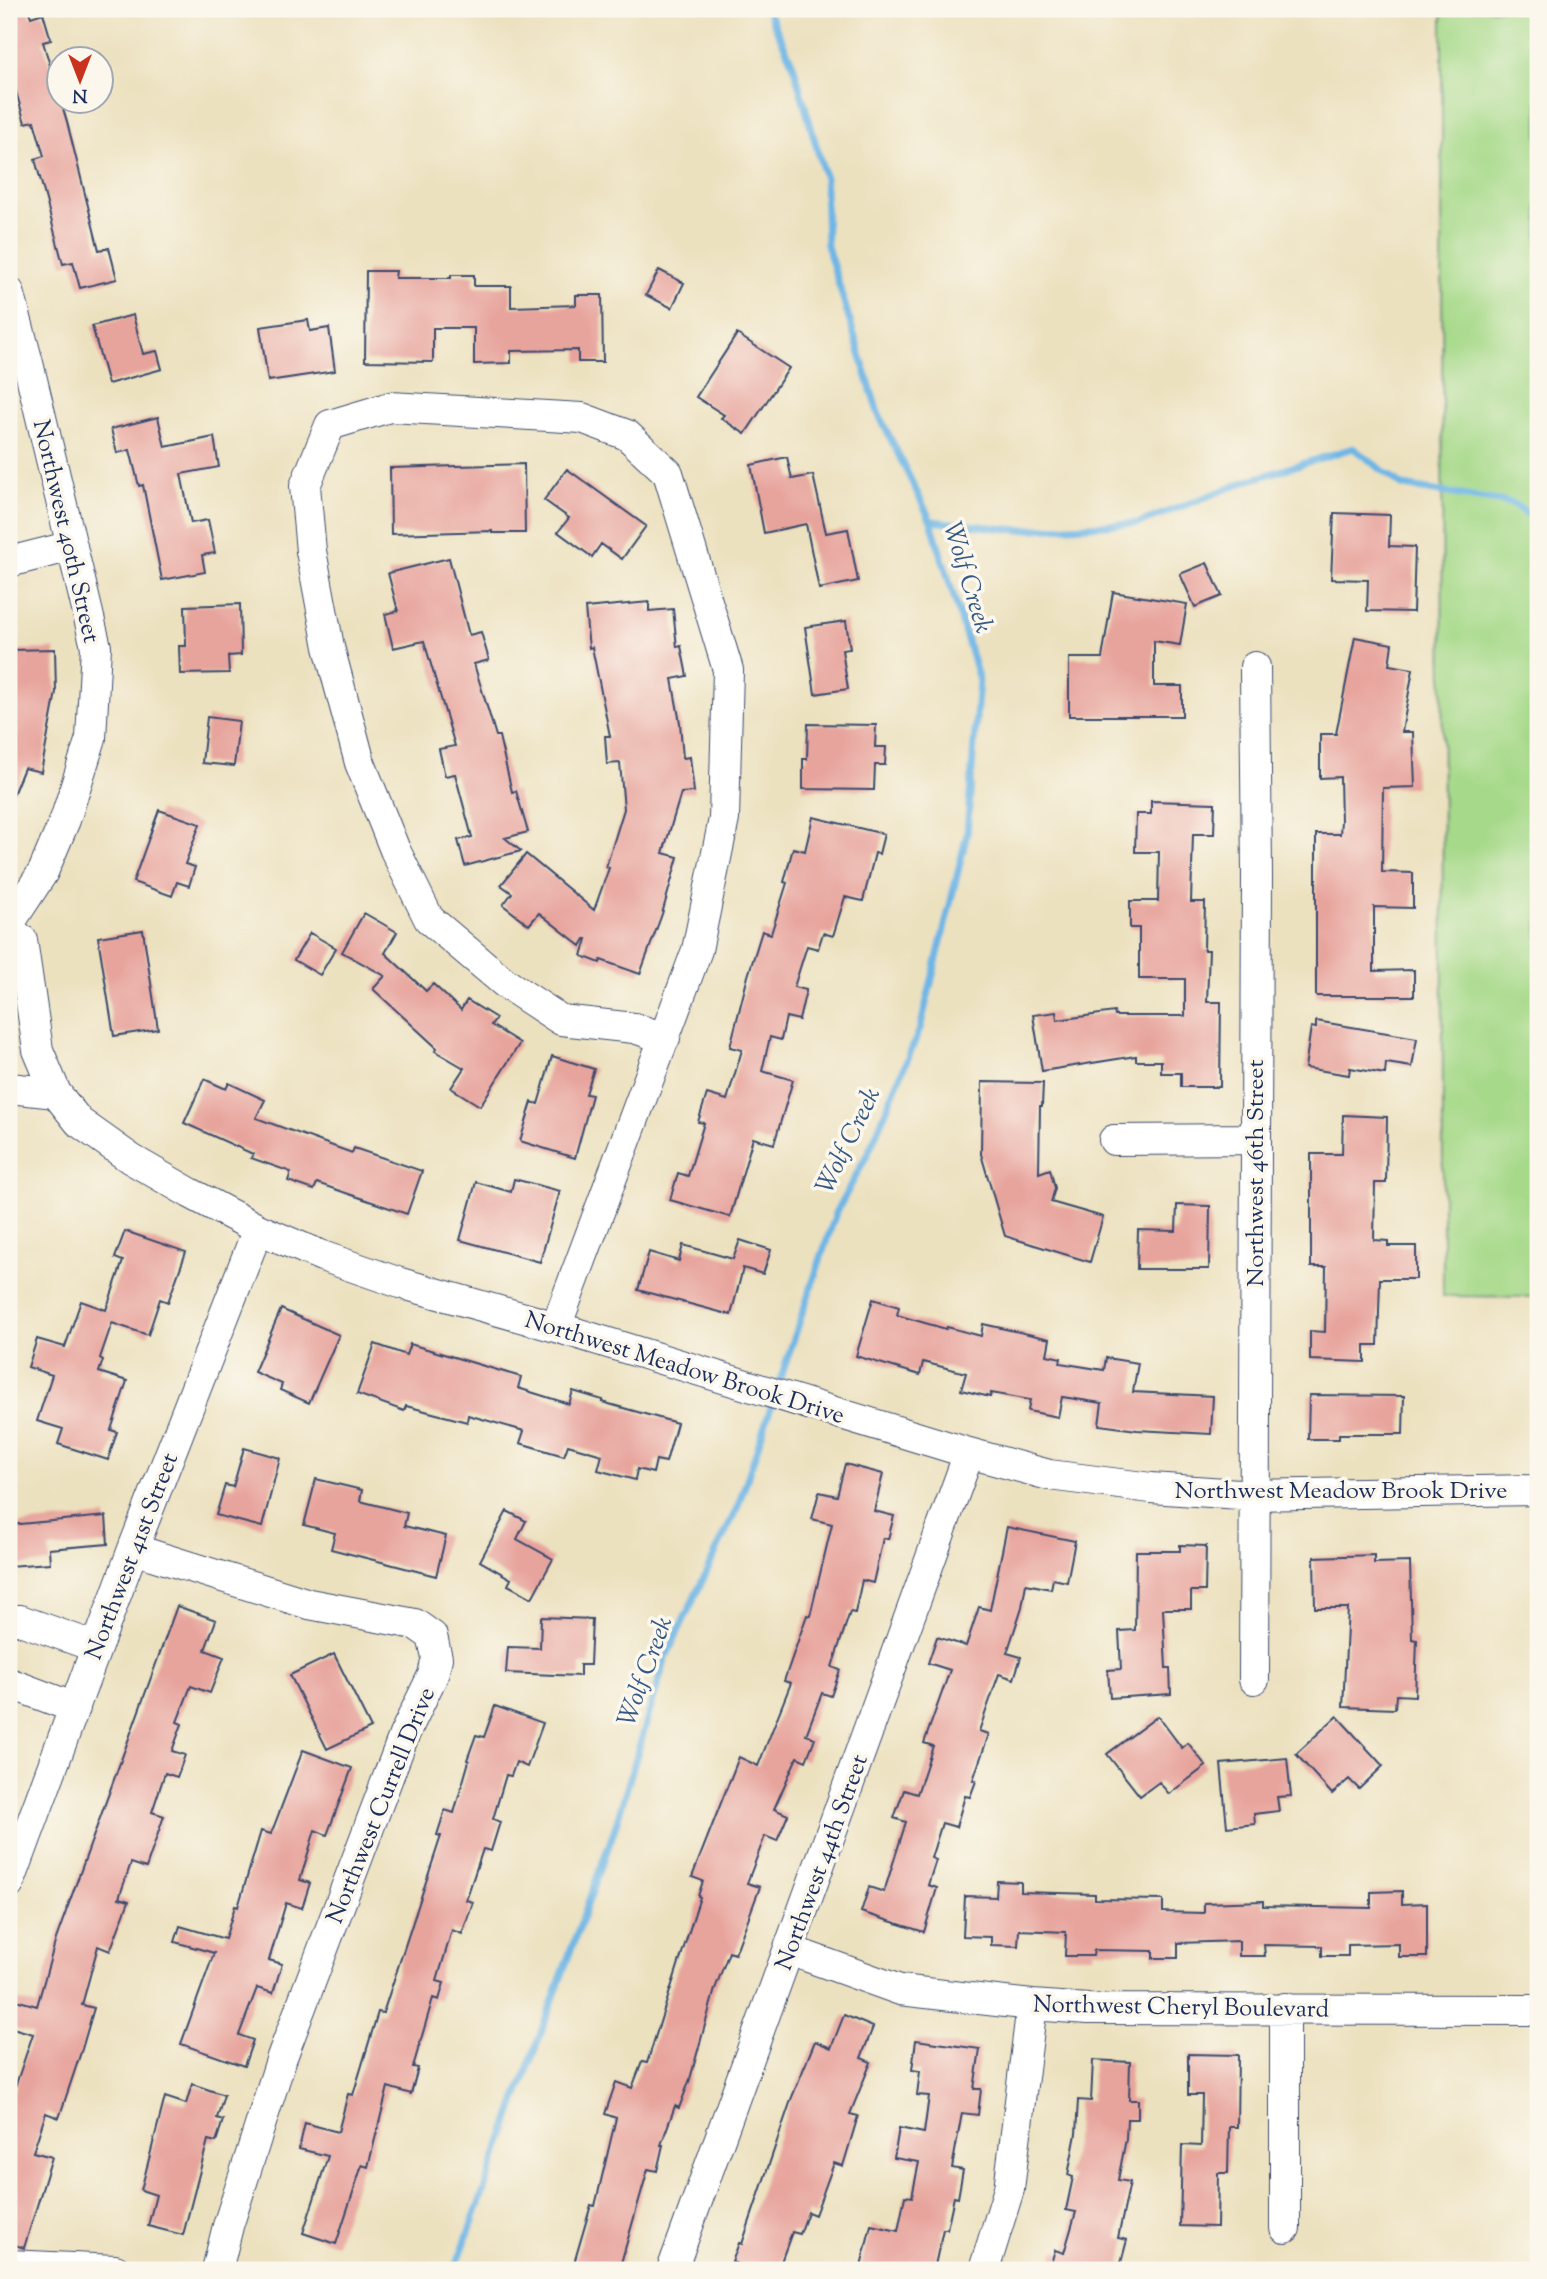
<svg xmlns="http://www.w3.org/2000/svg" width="1547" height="2279" viewBox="0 0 1547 2279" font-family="'Sorts Mill Goudy',serif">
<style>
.green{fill:#a6d989;stroke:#608474;stroke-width:2}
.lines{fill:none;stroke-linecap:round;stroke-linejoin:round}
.stream{stroke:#6eb6e5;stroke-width:7}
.building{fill:#e7a49d}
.minor-casing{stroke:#3a4a6d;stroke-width:32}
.minor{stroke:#fff;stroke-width:30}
.labels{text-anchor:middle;stroke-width:7;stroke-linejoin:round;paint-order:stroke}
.street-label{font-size:24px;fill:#1b2f5e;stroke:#fbf7ec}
.water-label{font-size:26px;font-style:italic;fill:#345886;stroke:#fbf7ec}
</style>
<rect width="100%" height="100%" fill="#fbf7ec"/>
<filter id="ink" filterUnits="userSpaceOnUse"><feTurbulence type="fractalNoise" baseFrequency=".0143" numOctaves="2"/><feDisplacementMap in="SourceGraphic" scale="14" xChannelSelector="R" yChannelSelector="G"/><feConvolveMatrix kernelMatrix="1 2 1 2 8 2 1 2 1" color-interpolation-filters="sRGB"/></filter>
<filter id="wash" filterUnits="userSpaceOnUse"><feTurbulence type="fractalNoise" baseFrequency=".00686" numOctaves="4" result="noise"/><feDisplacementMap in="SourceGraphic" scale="28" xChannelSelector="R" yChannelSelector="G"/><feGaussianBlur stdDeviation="1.57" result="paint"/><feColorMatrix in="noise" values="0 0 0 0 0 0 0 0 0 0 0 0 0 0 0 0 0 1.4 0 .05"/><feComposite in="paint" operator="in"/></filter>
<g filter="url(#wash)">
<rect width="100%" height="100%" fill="#ece1bf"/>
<path class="green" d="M 1442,9 L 1538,9 L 1538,1297 L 1443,1296 Z"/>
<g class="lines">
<path class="stream" d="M 767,9 L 793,64 L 825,177 L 827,246 L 878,413 L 931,521 L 979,680 L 967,834 L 920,1029 L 870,1149 L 836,1213 L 778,1386
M 931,521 L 1018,530 L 1139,523 L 1247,481 L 1353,448 L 1403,486 L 1512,503 L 1538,521
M 455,2270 L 614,1831 L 666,1657 L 738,1506 L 773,1401"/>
</g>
<g id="blocks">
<path class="building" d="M 9,9 L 28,9 L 31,17 L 43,13 L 51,40 L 43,42 L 67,122 L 99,250 L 109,248 L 117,279 L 80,288 L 73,262 L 63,264 L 35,159 L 44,156 L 34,121 L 25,123 L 9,67 Z
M 659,270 L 684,283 L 672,308 L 646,295 Z
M 366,271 L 396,271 L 395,278 L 451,278 L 451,275 L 474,275 L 474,286 L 511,286 L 511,307 L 576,305 L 576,295 L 602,295 L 603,362 L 578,362 L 578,350 L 511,351 L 511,363 L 474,364 L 474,328 L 433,328 L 433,362 L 365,361 Z
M 133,315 L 143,354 L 157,351 L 162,369 L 108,384 L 92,326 Z
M 308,320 L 310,331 L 329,328 L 335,371 L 268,381 L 260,327 Z
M 737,334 L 789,368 L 745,434 L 721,418 L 724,415 L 696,397 Z
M 158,417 L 165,447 L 214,437 L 219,467 L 181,474 L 191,523 L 208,520 L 215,553 L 202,555 L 205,572 L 162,580 L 143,485 L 139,486 L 130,450 L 117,453 L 111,429 Z
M 787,457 L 792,479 L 813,475 L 826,533 L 848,529 L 858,581 L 819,589 L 806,524 L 764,533 L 751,465 Z
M 524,464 L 525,533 L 492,533 L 492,531 L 391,534 L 390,468 Z
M 567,469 L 646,526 L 622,559 L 601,544 L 592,557 L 558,532 L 569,518 L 544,500 Z
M 1334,513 L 1390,515 L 1389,546 L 1415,547 L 1413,612 L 1367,611 L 1368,580 L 1331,579 Z
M 449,558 L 469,635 L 481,632 L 489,660 L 474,664 L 496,736 L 499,736 L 512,792 L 516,791 L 528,832 L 505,838 L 521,851 L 465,866 L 458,840 L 472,837 L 455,774 L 445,776 L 439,749 L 455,746 L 424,641 L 393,648 L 385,614 L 398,611 L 388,573 Z
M 1207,563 L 1222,596 L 1195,607 L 1180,574 Z
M 1113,592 L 1187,604 L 1180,645 L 1154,641 L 1154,686 L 1182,686 L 1182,716 L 1069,716 L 1069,658 L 1102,658 Z
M 649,602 L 649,611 L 673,609 L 677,647 L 681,646 L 687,676 L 672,679 L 680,723 L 683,758 L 690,757 L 694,792 L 681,793 L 663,853 L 678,857 L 662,914 L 640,974 L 601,960 L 600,963 L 582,956 L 587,939 L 585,939 L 581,946 L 539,913 L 529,925 L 503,905 L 512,893 L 501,885 L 526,854 L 594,910 L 609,868 L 606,867 L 624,809 L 620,763 L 607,764 L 605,736 L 610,736 L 592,647 L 589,648 L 585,608 Z
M 240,604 L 241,655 L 228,656 L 229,673 L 180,674 L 179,646 L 186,646 L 185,606 Z
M 846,621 L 850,649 L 842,650 L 848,689 L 815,694 L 805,627 Z
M 1355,637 L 1392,644 L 1389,665 L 1413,669 L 1402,732 L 1413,732 L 1415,787 L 1383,788 L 1382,872 L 1413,873 L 1413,908 L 1374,907 L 1374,971 L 1414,970 L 1414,996 L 1316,996 L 1316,834 L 1340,834 L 1341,821 L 1340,777 L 1320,778 L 1320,734 L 1336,734 Z
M 55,649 L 56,692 L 41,772 L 24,768 L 9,804 L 9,650 Z
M 207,717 L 239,721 L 234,766 L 202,763 Z
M 808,724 L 876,725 L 875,747 L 886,747 L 885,765 L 875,765 L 874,790 L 803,789 L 803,759 L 807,759 Z
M 1151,801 L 1215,803 L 1214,834 L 1193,834 L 1191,902 L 1205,902 L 1204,950 L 1209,950 L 1207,1002 L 1221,1002 L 1220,1087 L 1181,1087 L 1181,1073 L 1161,1073 L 1161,1061 L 1136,1061 L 1136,1056 L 1042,1071 L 1033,1015 L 1056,1012 L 1057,1020 L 1114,1012 L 1115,1016 L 1185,1016 L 1185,979 L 1139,979 L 1139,928 L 1130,928 L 1130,901 L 1158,901 L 1159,852 L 1135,852 L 1136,814 L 1151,814 Z
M 159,810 L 200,824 L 185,864 L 195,867 L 189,886 L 177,882 L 172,896 L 133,882 Z
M 813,817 L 884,834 L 879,854 L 875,853 L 863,901 L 845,897 L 833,936 L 823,933 L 818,949 L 807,946 L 794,987 L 806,990 L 799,1020 L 786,1017 L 781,1040 L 770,1037 L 762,1071 L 793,1080 L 774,1144 L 753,1138 L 730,1217 L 670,1200 L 678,1173 L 688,1176 L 704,1123 L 698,1122 L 707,1094 L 727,1100 L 742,1050 L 730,1047 L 748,976 L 762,931 L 771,934 L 787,883 L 784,882 L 793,848 L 805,851 Z
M 364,913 L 397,932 L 385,953 L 426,991 L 433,984 L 461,1010 L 467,1000 L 496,1018 L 491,1025 L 520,1043 L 480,1106 L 451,1088 L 464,1068 L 435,1051 L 437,1048 L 373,989 L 385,976 L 342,952 Z
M 143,930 L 158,1029 L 114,1036 L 98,937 Z
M 310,933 L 336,948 L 320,975 L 294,960 Z
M 1316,1021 L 1417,1038 L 1412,1067 L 1386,1063 L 1385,1074 L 1350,1068 L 1349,1075 L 1305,1068 L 1311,1027 L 1316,1028 Z
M 552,1056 L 594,1069 L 586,1094 L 592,1095 L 575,1158 L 520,1141 L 532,1102 L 538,1104 Z
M 204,1079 L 226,1089 L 229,1083 L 265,1100 L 256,1118 L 352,1153 L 354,1148 L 422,1171 L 407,1214 L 317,1183 L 314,1190 L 288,1181 L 291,1172 L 251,1158 L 253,1154 L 184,1123 Z
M 982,1082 L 1043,1083 L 1042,1106 L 1040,1106 L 1039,1173 L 1050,1169 L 1055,1188 L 1051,1202 L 1103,1217 L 1090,1262 L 1005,1236 L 981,1154 Z
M 1343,1115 L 1387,1117 L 1386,1183 L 1375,1183 L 1374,1240 L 1388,1241 L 1388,1246 L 1416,1246 L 1416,1279 L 1380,1279 L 1378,1345 L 1365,1345 L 1365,1362 L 1310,1360 L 1310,1331 L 1325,1332 L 1326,1267 L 1311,1267 L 1311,1154 L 1342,1154 Z
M 514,1179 L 560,1191 L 540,1262 L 460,1240 L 476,1182 L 511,1192 Z
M 1177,1205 L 1210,1206 L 1209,1269 L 1137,1269 L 1138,1230 L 1176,1231 Z
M 125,1231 L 186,1252 L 168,1302 L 160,1299 L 148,1335 L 112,1323 L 100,1358 L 103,1360 L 99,1372 L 127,1381 L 111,1430 L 117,1432 L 108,1460 L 58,1444 L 63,1429 L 37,1421 L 52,1375 L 28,1367 L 37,1339 L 65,1347 L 81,1301 L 106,1310 L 123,1261 L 115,1258 Z
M 740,1240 L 771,1250 L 763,1274 L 743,1268 L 731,1315 L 638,1290 L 649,1252 L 679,1261 L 683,1245 L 733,1259 Z
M 873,1299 L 899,1307 L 897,1315 L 946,1329 L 947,1327 L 981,1336 L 983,1324 L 1050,1339 L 1047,1355 L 1061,1358 L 1060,1363 L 1104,1370 L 1106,1358 L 1138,1363 L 1133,1392 L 1213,1396 L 1211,1434 L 1137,1430 L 1099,1425 L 1102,1403 L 1062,1397 L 1058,1417 L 1028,1411 L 1030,1400 L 991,1393 L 990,1397 L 961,1390 L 966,1373 L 923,1362 L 920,1375 L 856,1356 Z
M 281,1309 L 339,1335 L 309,1403 L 280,1390 L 282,1384 L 254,1372 Z
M 375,1344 L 406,1355 L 410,1344 L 521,1377 L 518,1388 L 569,1404 L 573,1391 L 603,1400 L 602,1402 L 677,1423 L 666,1462 L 656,1460 L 653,1473 L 637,1469 L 635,1480 L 598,1470 L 602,1455 L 568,1445 L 564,1456 L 520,1443 L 524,1431 L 468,1415 L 467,1422 L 406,1406 L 404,1411 L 357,1394 Z
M 1309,1395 L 1404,1396 L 1403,1434 L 1339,1434 L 1339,1439 L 1308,1439 Z
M 244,1448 L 280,1458 L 262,1527 L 216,1515 L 225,1485 L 233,1487 Z
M 845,1464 L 883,1474 L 874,1511 L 894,1516 L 888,1539 L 883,1538 L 873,1583 L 862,1580 L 855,1613 L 850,1612 L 832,1667 L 840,1670 L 831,1696 L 822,1693 L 806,1735 L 815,1738 L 806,1761 L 797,1757 L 774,1809 L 788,1815 L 777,1841 L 765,1836 L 747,1883 L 760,1887 L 735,1954 L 729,1952 L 715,1989 L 690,2079 L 679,2108 L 675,2106 L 661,2145 L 663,2145 L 657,2171 L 648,2169 L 619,2270 L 572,2270 L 591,2205 L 595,2206 L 616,2118 L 605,2114 L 616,2082 L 632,2088 L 642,2062 L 647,2063 L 700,1897 L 698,1896 L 703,1881 L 692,1877 L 739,1757 L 758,1766 L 791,1683 L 784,1681 L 807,1615 L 810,1616 L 832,1524 L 812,1519 L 819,1492 L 837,1496 Z
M 316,1479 L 362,1490 L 360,1501 L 407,1513 L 404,1526 L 446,1536 L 436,1576 L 331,1549 L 335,1533 L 304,1525 Z
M 507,1511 L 526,1521 L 517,1539 L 553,1559 L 532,1598 L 508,1585 L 511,1579 L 480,1561 Z
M 106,1516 L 108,1544 L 49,1549 L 50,1563 L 9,1566 L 9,1525 Z
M 1007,1527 L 1075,1541 L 1067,1582 L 1053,1579 L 1051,1589 L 1026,1584 L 1022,1607 L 1007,1653 L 1021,1657 L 1014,1679 L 999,1674 L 979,1731 L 989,1734 L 973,1780 L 976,1781 L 970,1797 L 965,1796 L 956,1827 L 942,1823 L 931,1858 L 936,1860 L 928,1885 L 937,1888 L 924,1932 L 861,1912 L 869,1887 L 884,1892 L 906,1822 L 894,1818 L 904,1790 L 917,1794 L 933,1746 L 924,1743 L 950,1670 L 928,1663 L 937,1637 L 966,1646 L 979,1607 L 990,1610 Z
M 1180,1545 L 1206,1546 L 1205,1591 L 1191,1591 L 1191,1609 L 1163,1609 L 1166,1668 L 1170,1668 L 1171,1694 L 1110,1698 L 1108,1670 L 1121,1669 L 1119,1631 L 1135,1630 L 1136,1551 L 1180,1551 Z
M 1374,1555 L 1374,1563 L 1410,1562 L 1412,1639 L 1417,1640 L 1415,1696 L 1396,1695 L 1395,1709 L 1343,1707 L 1348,1608 L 1315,1608 L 1314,1557 Z
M 177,1606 L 216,1620 L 205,1650 L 224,1657 L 210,1693 L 191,1686 L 177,1722 L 182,1724 L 172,1751 L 185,1755 L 177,1777 L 165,1773 L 152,1812 L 164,1816 L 146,1868 L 131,1863 L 119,1898 L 129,1901 L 110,1951 L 98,1946 L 82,2005 L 94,2008 L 82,2049 L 59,2118 L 46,2113 L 33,2152 L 52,2157 L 24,2248 L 9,2243 L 9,2088 L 14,2090 L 33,2034 L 9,2027 L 9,1998 L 37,2006 L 56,1939 Z
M 541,1617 L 592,1619 L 590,1665 L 580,1665 L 580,1676 L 506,1673 L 508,1647 L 540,1648 Z
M 334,1654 L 371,1728 L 327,1749 L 290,1675 Z
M 495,1706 L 543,1723 L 527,1767 L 516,1762 L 511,1776 L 506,1775 L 493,1819 L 500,1822 L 491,1851 L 483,1849 L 466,1900 L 473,1902 L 462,1934 L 452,1930 L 437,1981 L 444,1983 L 439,2000 L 433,1998 L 413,2067 L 418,2068 L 411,2094 L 388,2087 L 368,2167 L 362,2165 L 336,2244 L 303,2233 L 328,2156 L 299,2149 L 305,2123 L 338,2132 L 348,2094 L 353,2095 L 378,2012 L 383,2013 L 441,1836 L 437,1835 L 445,1810 L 454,1813 L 469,1761 L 467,1760 L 476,1735 L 484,1737 Z
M 1158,1716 L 1182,1748 L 1188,1743 L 1206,1766 L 1169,1794 L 1159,1782 L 1140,1796 L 1107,1754 Z
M 1337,1716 L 1383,1766 L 1359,1789 L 1349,1779 L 1332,1794 L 1296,1754 Z
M 303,1750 L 352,1768 L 327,1835 L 315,1830 L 300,1880 L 310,1883 L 302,1908 L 286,1903 L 269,1960 L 282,1964 L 273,1993 L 257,1988 L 239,2035 L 253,2040 L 244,2066 L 181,2044 L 214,1953 L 175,1942 L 180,1926 L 225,1939 L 235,1906 L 238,1907 L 261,1831 L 271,1834 Z
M 1287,1758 L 1291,1796 L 1277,1797 L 1279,1811 L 1254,1814 L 1255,1824 L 1227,1827 L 1221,1764 Z
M 997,1881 L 1021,1882 L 1021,1892 L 1095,1894 L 1095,1899 L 1163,1900 L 1163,1912 L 1204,1913 L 1204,1903 L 1263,1901 L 1263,1906 L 1371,1908 L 1371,1892 L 1402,1891 L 1402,1904 L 1427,1903 L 1427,1957 L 1399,1957 L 1399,1944 L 1348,1945 L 1348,1956 L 1322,1956 L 1322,1946 L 1264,1945 L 1265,1956 L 1239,1956 L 1239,1941 L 1178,1943 L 1178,1958 L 1153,1958 L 1153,1951 L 1094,1950 L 1093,1956 L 1065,1956 L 1066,1932 L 1019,1930 L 1018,1946 L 991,1945 L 991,1937 L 963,1936 L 965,1896 L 996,1897 Z
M 844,2015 L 873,2027 L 861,2058 L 871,2062 L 850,2114 L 858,2116 L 843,2166 L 834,2163 L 815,2215 L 808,2212 L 800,2234 L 792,2232 L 778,2270 L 738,2270 L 740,2265 L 732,2262 L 739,2243 L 742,2244 L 792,2097 L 815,2041 L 831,2048 Z
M 916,2040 L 980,2049 L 974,2089 L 981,2089 L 978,2115 L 962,2113 L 952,2168 L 963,2170 L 958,2198 L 954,2197 L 947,2229 L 943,2229 L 934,2270 L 860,2270 L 871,2225 L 898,2231 L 905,2196 L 912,2197 L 919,2162 L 894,2158 L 899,2128 L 924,2133 L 929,2096 L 917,2095 L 920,2071 L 912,2070 Z
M 1188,2054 L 1238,2055 L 1237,2127 L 1229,2127 L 1228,2173 L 1218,2173 L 1217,2227 L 1180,2226 L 1182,2145 L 1201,2146 L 1202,2095 L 1188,2095 Z
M 1093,2060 L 1130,2062 L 1129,2100 L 1138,2100 L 1138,2119 L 1127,2119 L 1126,2139 L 1118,2180 L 1130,2182 L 1118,2238 L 1127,2240 L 1119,2270 L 1107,2267 L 1107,2270 L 1049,2270 L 1055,2250 L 1064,2253 L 1076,2212 L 1066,2210 L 1073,2177 L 1068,2175 L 1076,2134 L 1078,2100 L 1091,2101 Z
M 192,2084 L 224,2095 L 217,2118 L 223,2120 L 216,2142 L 208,2140 L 183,2235 L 148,2226 L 156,2195 L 141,2190 L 165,2097 L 186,2104 Z"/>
</g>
</g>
<g filter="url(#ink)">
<use href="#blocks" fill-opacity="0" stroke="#3a4a6d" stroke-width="2"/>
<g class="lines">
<g class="minor-casing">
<path id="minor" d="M 9,292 L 28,363 L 96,647 L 91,738 L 65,820 L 43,872 L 9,924
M 9,562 L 72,546
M 9,929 L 22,940 L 38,1050 L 56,1093 L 79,1122 L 131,1159 L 190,1193 L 258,1229 L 322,1256 L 400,1283 L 556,1327 L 969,1453 L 1049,1475 L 1151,1488 L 1254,1495 L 1538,1490
M 9,1088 L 56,1093
M 1114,1140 L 1255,1139
M 556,1327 L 697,950 L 724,819 L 728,670 L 668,473 L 627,435 L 582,418 L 390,407 L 330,425 L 305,486 L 311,551 L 329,647 L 360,763 L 395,850 L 429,919 L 505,983 L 561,1020 L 634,1028 L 665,1038
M 133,1549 L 309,1604 L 415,1624 L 432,1636 L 437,1658 L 433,1675 L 404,1735 L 282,2057 L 228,2226 L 217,2270
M 9,1620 L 20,1620 L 96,1647
M 1254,1679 L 1257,874 L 1255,667
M 9,1683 L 75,1708
M 9,1884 L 133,1549 L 258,1229
M 789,1950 L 900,1990 L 1032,2005 L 1088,2009 L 1538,2010
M 1285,2008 L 1285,2228
M 9,2265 L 115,2270
M 672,2270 L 969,1453
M 984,2270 L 1009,2189 L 1032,2005"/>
</g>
<use href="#minor" class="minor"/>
</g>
</g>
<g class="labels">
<g class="street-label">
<text transform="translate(67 531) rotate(77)" y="8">Northwest 40th Street</text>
<text transform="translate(1255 1173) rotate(-90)" y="8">Northwest 46th Street</text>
<text transform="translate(685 1367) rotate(17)" y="8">Northwest Meadow Brook Drive</text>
<text x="1341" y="1498">Northwest Meadow Brook Drive</text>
<text transform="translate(131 1556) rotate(-69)" y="8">Northwest 41st Street</text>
<text transform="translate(380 1805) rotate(-68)" y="8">Northwest Currell Drive</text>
<text transform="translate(821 1862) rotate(-70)" y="8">Northwest 44th Street</text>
<text transform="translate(1181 2006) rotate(1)" y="8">Northwest Cheryl Boulevard</text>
</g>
<g class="water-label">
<text transform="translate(969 577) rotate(73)" y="9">Wolf Creek</text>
<text transform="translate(847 1140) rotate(-64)" y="9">Wolf Creek</text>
<text transform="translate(644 1671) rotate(-70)" y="9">Wolf Creek</text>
</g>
</g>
<rect width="1547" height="2279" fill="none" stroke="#fbf7ec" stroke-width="35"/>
<g transform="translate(80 80) rotate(180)"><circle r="33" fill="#fbf7ec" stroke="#a1a7b3" stroke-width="2"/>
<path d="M0-5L12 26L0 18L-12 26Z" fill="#c8321e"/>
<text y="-10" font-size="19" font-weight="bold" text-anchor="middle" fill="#1b2f5e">N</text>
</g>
</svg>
